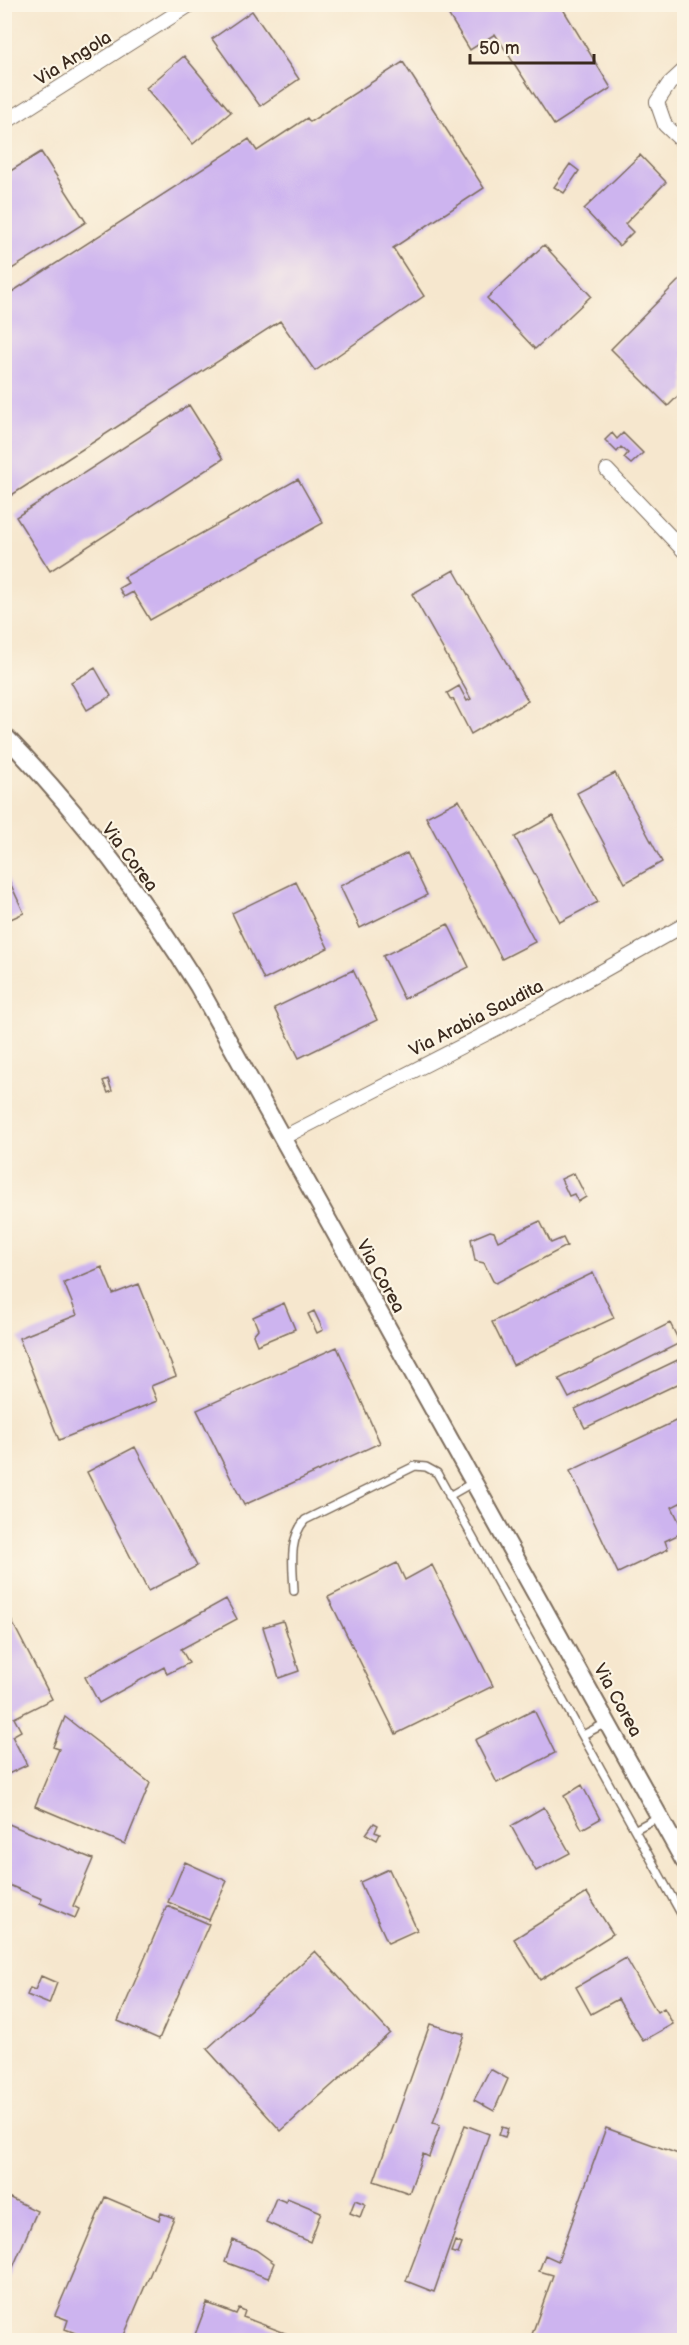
<svg xmlns="http://www.w3.org/2000/svg" width="689" height="2345" viewBox="0 0 689 2345" font-family="'Balsamiq Sans',sans-serif">
<style>
.building{fill:#cdb4ef}
.lines{fill:none;stroke-linecap:round;stroke-linejoin:round}
.service-casing{stroke:#7c6c5c;stroke-width:10}
.minor-casing{stroke:#7c6c5c;stroke-width:16}
.tertiary-casing{stroke:#7c6c5c;stroke-width:20}
.service{stroke:#fff;stroke-width:7}
.minor{stroke:#fff;stroke-width:14}
.tertiary{stroke:#fff;stroke-width:16}
.labels{text-anchor:middle;stroke-width:4.5;stroke-linejoin:round;paint-order:stroke}
.street-label{font-size:18px;fill:#3b2a1e;stroke:#fcf5e5}
</style>
<rect width="100%" height="100%" fill="#fcf5e5"/>
<filter id="ink" filterUnits="userSpaceOnUse"><feTurbulence type="fractalNoise" baseFrequency=".0167" numOctaves="2"/><feDisplacementMap in="SourceGraphic" scale="12" xChannelSelector="R" yChannelSelector="G"/><feConvolveMatrix kernelMatrix="1 2 1 2 8 2 1 2 1" color-interpolation-filters="sRGB"/></filter>
<filter id="wash" filterUnits="userSpaceOnUse"><feTurbulence type="fractalNoise" baseFrequency=".008" numOctaves="4" result="noise"/><feDisplacementMap in="SourceGraphic" scale="24" xChannelSelector="R" yChannelSelector="G"/><feGaussianBlur stdDeviation="1.35" result="paint"/><feColorMatrix in="noise" values="0 0 0 0 0 0 0 0 0 0 0 0 0 0 0 0 0 1.4 0 .05"/><feComposite in="paint" operator="in"/></filter>
<g filter="url(#wash)">
<rect width="100%" height="100%" fill="#f6e7ce"/>
<g id="blocks">
<path class="building" d="M 442,4 L 560,4 L 611,88 L 554,125 L 495,34 L 470,50 Z
M 252,11 L 299,79 L 260,106 L 212,39 Z
M 184,56 L 231,112 L 193,144 L 146,88 Z
M 403,62 L 484,188 L 393,248 L 424,296 L 315,371 L 280,321 L 4,500 L 4,297 L 249,139 L 257,151 L 307,118 L 310,122 Z
M 41,152 L 86,222 L 4,274 L 4,175 Z
M 640,155 L 666,182 L 625,224 L 633,232 L 619,246 L 584,209 Z
M 570,164 L 579,171 L 564,193 L 554,187 Z
M 544,245 L 591,296 L 535,349 L 487,298 Z
M 684,275 L 684,390 L 668,406 L 611,349 Z
M 189,405 L 223,459 L 50,571 L 16,517 Z
M 612,433 L 617,439 L 623,433 L 643,453 L 631,464 L 624,458 L 628,453 L 621,447 L 617,452 L 605,440 Z
M 298,479 L 323,523 L 150,620 L 133,592 L 124,597 L 119,588 L 128,583 L 124,577 Z
M 454,570 L 528,701 L 471,734 L 453,699 L 451,700 L 447,693 L 459,686 L 467,701 L 471,699 L 412,594 Z
M 95,668 L 111,696 L 87,710 L 71,682 Z
M 615,773 L 662,862 L 625,883 L 577,793 Z
M 459,800 L 535,942 L 502,959 L 426,817 Z
M 553,816 L 598,902 L 560,922 L 515,837 Z
M 407,853 L 427,895 L 360,928 L 340,886 Z
M 4,870 L 24,913 L 4,922 Z
M 296,882 L 328,948 L 264,980 L 232,913 Z
M 448,924 L 469,967 L 404,999 L 383,956 Z
M 353,970 L 377,1020 L 299,1058 L 274,1008 Z
M 108,1079 L 112,1091 L 108,1093 L 103,1081 Z
M 574,1173 L 586,1197 L 578,1202 L 574,1194 L 569,1196 L 561,1179 Z
M 540,1221 L 551,1243 L 563,1238 L 567,1246 L 496,1283 L 493,1281 L 484,1263 L 475,1261 L 471,1239 L 490,1231 L 494,1232 L 498,1241 Z
M 102,1267 L 113,1294 L 139,1284 L 176,1376 L 151,1386 L 157,1401 L 59,1440 L 19,1338 L 77,1315 L 64,1283 Z
M 593,1273 L 614,1318 L 513,1365 L 492,1322 Z
M 284,1303 L 295,1329 L 257,1345 L 253,1335 L 258,1329 L 253,1317 Z
M 314,1311 L 323,1330 L 317,1333 L 308,1314 Z
M 670,1323 L 680,1343 L 569,1398 L 559,1379 Z
M 337,1347 L 380,1443 L 244,1505 L 197,1410 Z
M 684,1357 L 684,1381 L 585,1428 L 575,1409 Z
M 684,1417 L 684,1501 L 672,1507 L 684,1532 L 665,1541 L 668,1549 L 618,1573 L 570,1471 Z
M 135,1447 L 197,1566 L 148,1591 L 87,1472 Z
M 397,1563 L 405,1580 L 432,1565 L 493,1686 L 396,1734 L 328,1597 Z
M 226,1599 L 237,1619 L 181,1649 L 189,1663 L 167,1674 L 164,1667 L 99,1703 L 85,1677 Z
M 4,1606 L 52,1699 L 14,1718 L 21,1731 L 12,1736 L 27,1765 L 4,1776 Z
M 283,1621 L 299,1671 L 279,1678 L 263,1627 Z
M 534,1710 L 555,1753 L 497,1783 L 475,1740 Z
M 65,1717 L 150,1783 L 125,1844 L 35,1806 L 59,1749 L 53,1747 Z
M 582,1785 L 600,1819 L 582,1829 L 564,1796 Z
M 544,1807 L 570,1853 L 536,1871 L 511,1826 Z
M 4,1822 L 93,1859 L 73,1906 L 79,1909 L 75,1918 L 40,1903 L 42,1899 L 4,1883 Z
M 374,1823 L 378,1825 L 375,1832 L 380,1834 L 377,1840 L 366,1834 Z
M 185,1862 L 227,1881 L 209,1920 L 168,1902 Z
M 389,1869 L 417,1930 L 388,1943 L 360,1882 Z
M 587,1893 L 613,1934 L 540,1980 L 514,1939 Z
M 167,1906 L 209,1924 L 159,2039 L 118,2021 Z
M 315,1951 L 390,2033 L 281,2131 L 207,2049 Z
M 626,1958 L 657,2012 L 664,2008 L 673,2024 L 643,2041 L 618,1999 L 591,2014 L 576,1987 Z
M 41,1976 L 57,1983 L 49,2004 L 27,1995 L 30,1988 L 35,1990 Z
M 430,2024 L 464,2034 L 433,2123 L 440,2125 L 429,2157 L 423,2154 L 409,2193 L 374,2181 Z
M 490,2069 L 508,2079 L 494,2111 L 474,2100 Z
M 465,2125 L 489,2134 L 434,2292 L 406,2281 Z
M 502,2127 L 508,2129 L 505,2137 L 499,2135 Z
M 606,2128 L 684,2156 L 684,2340 L 530,2340 L 553,2275 L 539,2271 L 545,2255 L 558,2261 Z
M 4,2195 L 37,2211 L 5,2286 L 4,2286 Z
M 105,2197 L 159,2220 L 161,2213 L 174,2218 L 122,2340 L 93,2340 L 65,2329 L 68,2320 L 55,2315 Z
M 276,2198 L 286,2202 L 287,2198 L 321,2212 L 310,2242 L 266,2222 Z
M 355,2200 L 365,2204 L 360,2217 L 350,2213 Z
M 233,2240 L 256,2250 L 274,2263 L 268,2278 L 225,2262 Z
M 455,2241 L 462,2244 L 458,2254 L 451,2252 Z
M 207,2303 L 236,2314 L 239,2308 L 245,2311 L 243,2317 L 298,2338 L 297,2340 L 193,2340 Z"/>
</g>
</g>
<g filter="url(#ink)">
<use href="#blocks" fill-opacity="0" stroke="#7c6c5c" stroke-width="1.5"/>
<g class="lines">
<g class="service-casing">
<path id="service" d="M 449,1496 L 472,1483
M 294,1591 C 293,1566 288,1540 305,1520 L 415,1466 L 426,1467 L 437,1473 L 684,1919
M 583,1735 L 606,1723
M 636,1829 L 658,1817"/>
</g>
<g class="minor-casing">
<path id="minor" d="M 684,70 L 669,84 L 657,102 L 665,125 L 684,143
M 4,123 L 191,4
M 607,470 L 684,551
M 282,1138 L 544,1004 L 684,925"/>
</g>
<g class="tertiary-casing">
<path id="tertiary" d="M 4,735 C 77,810 143,898 198,986 L 684,1861"/>
</g>
<use href="#service" class="service"/>
<use href="#minor" class="minor"/>
<use href="#tertiary" class="tertiary"/>
</g>
</g>
<g class="labels">
<g class="street-label">
<text transform="translate(73 58) rotate(-32)" y="6">Via Angola</text>
<text transform="translate(130 857) rotate(53)" y="6">Via Corea</text>
<text transform="translate(476 1018) rotate(-27)" y="6">Via Arabia Saudita</text>
<text transform="translate(381 1276) rotate(61)" y="6">Via Corea</text>
<text transform="translate(618 1700) rotate(61)" y="6">Via Corea</text>
</g>
</g>
<rect width="689" height="2345" fill="none" stroke="#fcf5e5" stroke-width="24"/>
<path d="M470 54v9h124v-9" fill="none" stroke="#3b2a1e" stroke-width="3"/>
<text x="479" y="54" font-size="18" fill="#3b2a1e" stroke="#fcf5e5" stroke-width="4.5" paint-order="stroke">50 m</text>
</svg>
